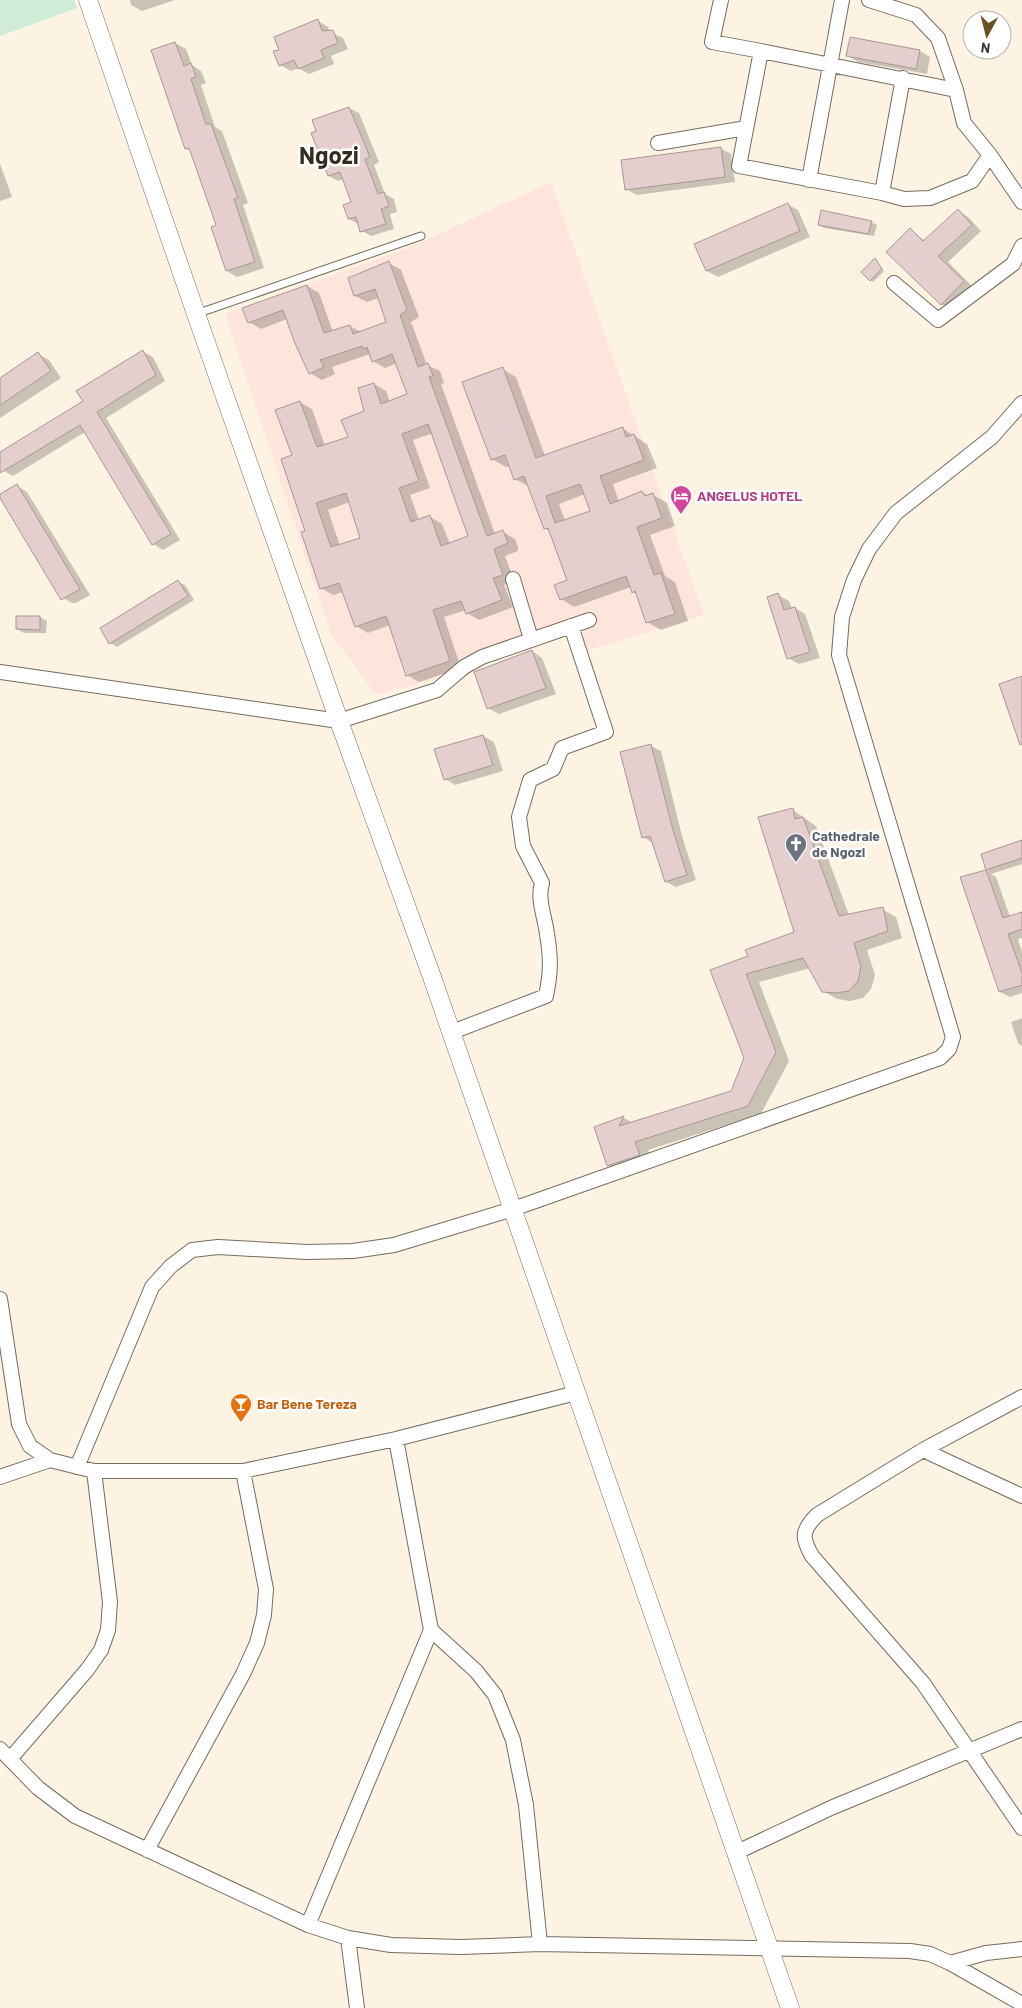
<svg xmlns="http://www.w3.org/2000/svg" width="1022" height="2008" viewBox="0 0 1022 2008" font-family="Barlow,sans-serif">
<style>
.medical{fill:#fde5db}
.green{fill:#ceecd7}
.shadow{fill:#0003;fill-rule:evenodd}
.building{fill:#e4cece;stroke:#aa9695;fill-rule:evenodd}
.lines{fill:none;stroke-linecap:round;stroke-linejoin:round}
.service-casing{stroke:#756c5e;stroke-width:9}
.minor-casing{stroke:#756c5e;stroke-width:16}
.tertiary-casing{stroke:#756c5e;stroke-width:19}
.service{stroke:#fff;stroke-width:7}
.minor{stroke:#fff;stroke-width:14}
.tertiary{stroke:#fff;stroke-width:18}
.labels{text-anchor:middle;stroke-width:5;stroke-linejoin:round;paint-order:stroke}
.hotel-label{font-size:14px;font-weight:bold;fill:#b23c85;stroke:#fff;text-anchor:start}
.worship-label{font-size:14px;font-weight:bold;fill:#5b616d;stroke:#fff;text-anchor:start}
.food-label{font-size:14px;font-weight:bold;fill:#c56008;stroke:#fff;text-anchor:start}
.town-label{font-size:24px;font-weight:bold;fill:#342c1f;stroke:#fff}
</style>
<rect width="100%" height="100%" fill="#fdf3e3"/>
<path class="medical" d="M 551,182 L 704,615 L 580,653 L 571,626 L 443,677 L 376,695 L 331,634 L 225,314 L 413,246 Z"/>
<path class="green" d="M 0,0 L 74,0 L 77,8 L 0,36 Z"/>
<path class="shadow" d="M 130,0 L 175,0 L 142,11 L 131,5 Z
M 318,21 L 328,27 L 330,32 L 343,38 L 348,49 L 331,56 L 334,64 L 309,74 L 298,68 L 291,71 L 280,65 L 281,51 Z
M 175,43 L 186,49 L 192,65 L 201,71 L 206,83 L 201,85 L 215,127 L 222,131 L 248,203 L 243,205 L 264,268 L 237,277 L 227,271 L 217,226 L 191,151 L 186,149 Z
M 920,51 L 930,57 L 927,74 L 858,62 L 848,56 Z
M 349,108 L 359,113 L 379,162 L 374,165 L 385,194 L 394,199 L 397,212 L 390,214 L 394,229 L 371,236 L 362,231 L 358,224 L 349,219 L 353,203 L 344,179 L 338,181 L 329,176 Z
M 720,148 L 731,154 L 735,182 L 637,195 L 626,189 Z
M 0,164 L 12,197 L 0,201 Z
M 787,204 L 798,210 L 810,237 L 718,277 L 707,271 L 696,244 Z
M 958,211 L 968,217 L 981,231 L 948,262 L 973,287 L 951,309 L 941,304 L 910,230 L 925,241 Z
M 871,222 L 877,225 L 874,236 L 824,228 L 819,225 Z
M 875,260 L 884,271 L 873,282 L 870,280 Z
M 389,263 L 401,270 L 419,317 L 411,322 L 427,365 L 440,371 L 444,383 L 441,384 L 495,534 L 503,532 L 515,539 L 518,547 L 518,551 L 505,556 L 514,581 L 504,585 L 513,607 L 479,620 L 467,613 L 466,610 L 444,617 L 461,668 L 419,682 L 407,675 L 390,625 L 368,633 L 356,626 L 343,592 L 333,595 L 321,588 L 306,532 L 293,456 L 300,402 L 312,409 L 325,446 L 349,438 L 366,411 L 374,384 L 386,391 L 390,402 L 409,395 L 397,363 L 385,368 L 373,361 L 370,354 L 332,367 L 335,374 L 322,380 L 310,373 L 287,319 L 261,329 L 249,322 L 307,286 L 319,293 L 333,332 L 350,326 L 361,332 L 388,322 L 379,298 L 367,302 L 355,296 ZM 433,433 L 470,536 L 450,544 L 442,524 L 430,517 L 419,520 L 410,495 L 430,488 L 413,440 ZM 350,502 L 362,539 L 340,546 L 328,510 Z
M 143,352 L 153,357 L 165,381 L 106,418 L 180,540 L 163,550 L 153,544 L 85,432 L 13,476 L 4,471 L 0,464 L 0,453 L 85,402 Z
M 38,354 L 49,360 L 61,378 L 0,418 L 0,380 Z
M 502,369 L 516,377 L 545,456 L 622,428 L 647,444 L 657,468 L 613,484 L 619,502 L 642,492 L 649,496 L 653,495 L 667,503 L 675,526 L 650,535 L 665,576 L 675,582 L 688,621 L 661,630 L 647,622 L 638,595 L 633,592 L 631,587 L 574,607 L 561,599 L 569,581 L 550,532 L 545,528 L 530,487 L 515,479 L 510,466 L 506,467 L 492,459 ZM 585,494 L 592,512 L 565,521 L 559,504 Z
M 17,486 L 27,492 L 90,595 L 76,603 L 72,603 L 61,597 L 0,496 Z
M 178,582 L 185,585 L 194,600 L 117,647 L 110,643 L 102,629 Z
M 778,595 L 789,601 L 792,609 L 795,608 L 805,614 L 820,658 L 799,664 L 788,658 Z
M 40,617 L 47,621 L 46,633 L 24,633 L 17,629 Z
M 532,651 L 542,658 L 556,694 L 499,714 L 488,708 Z
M 483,736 L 494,742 L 503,771 L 455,785 L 445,779 Z
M 651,746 L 661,751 L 682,836 L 696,880 L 676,887 L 666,882 L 653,843 L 643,837 Z
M 793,810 L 816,826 L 849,915 L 882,909 L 896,917 L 902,938 L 867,950 L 875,975 L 871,989 L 863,998 L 850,1001 L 837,999 L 823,991 L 810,968 L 759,982 L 789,1061 L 761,1114 L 648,1150 L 653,1162 L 622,1173 L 608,1165 L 595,1128 L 624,1118 L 633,1123 L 732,1092 L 745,1058 L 712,971 L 749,957 L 796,933 Z
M 1022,841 L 1022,864 L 991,874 L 996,877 L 1010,917 L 1022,913 L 1022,938 L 1018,939 L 1022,952 L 1022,993 L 1010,997 L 1000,992 L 962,878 L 988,871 L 982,855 Z
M 1022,1018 L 1022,1046 L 1018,1043 L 1011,1022 Z"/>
<path class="building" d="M 318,19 L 322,31 L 333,30 L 338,43 L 321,50 L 324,58 L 298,69 L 294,60 L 279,66 L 273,51 L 279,50 L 274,37 Z
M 850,37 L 920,50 L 916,69 L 846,56 Z
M 175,42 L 184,66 L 191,63 L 196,77 L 191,79 L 206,124 L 211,124 L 238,198 L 234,199 L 255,262 L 226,271 L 211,227 L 216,225 L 189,148 L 185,149 L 151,50 Z
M 349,107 L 370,157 L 365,159 L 378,194 L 384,192 L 389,206 L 381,209 L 386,224 L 360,232 L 356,217 L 348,219 L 343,205 L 351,202 L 340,172 L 328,176 L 311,133 L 316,131 L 312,120 Z
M 721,147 L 725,177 L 625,190 L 621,160 Z
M 788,203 L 800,231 L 706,271 L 694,244 Z
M 958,209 L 972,225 L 938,256 L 964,281 L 941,305 L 886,252 L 910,228 L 923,241 Z
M 821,210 L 872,221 L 868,234 L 818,225 Z
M 875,258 L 882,269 L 870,281 L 861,272 Z
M 389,261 L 407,310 L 400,315 L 418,367 L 428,363 L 433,376 L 429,377 L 487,536 L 503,530 L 508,543 L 494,549 L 503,575 L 493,578 L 502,600 L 466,614 L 461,601 L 433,610 L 450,661 L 406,676 L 386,616 L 355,627 L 339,583 L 320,589 L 301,532 L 305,531 L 281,459 L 292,455 L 275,410 L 300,401 L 317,447 L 348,437 L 341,420 L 364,411 L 358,388 L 374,383 L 381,404 L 407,394 L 392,354 L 372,362 L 367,347 L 363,349 L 362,346 L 320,360 L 324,367 L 309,374 L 294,341 L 283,310 L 248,323 L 242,308 L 307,285 L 324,333 L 350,325 L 353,334 L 386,322 L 375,289 L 354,296 L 348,278 ZM 428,424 L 468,536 L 441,546 L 430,515 L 411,522 L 399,488 L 419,481 L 402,434 ZM 346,493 L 360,538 L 331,547 L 316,503 Z
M 143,350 L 156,375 L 97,412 L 171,534 L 152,545 L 80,425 L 0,473 L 0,452 L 83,401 L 76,391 Z
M 38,352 L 51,371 L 0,405 L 0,378 Z
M 503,367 L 536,458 L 623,427 L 626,437 L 634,434 L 644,460 L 600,476 L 610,504 L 642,491 L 645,496 L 653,493 L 662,518 L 637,527 L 654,575 L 661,573 L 675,614 L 646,623 L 635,591 L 632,593 L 626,576 L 560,600 L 554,585 L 567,580 L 548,528 L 544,529 L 524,476 L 514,480 L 505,455 L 491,460 L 462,382 ZM 580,484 L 590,511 L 555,523 L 546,496 Z
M 17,484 L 80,589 L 61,600 L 0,498 L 0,494 Z
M 178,580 L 188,596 L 109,644 L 100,628 Z
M 778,593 L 784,610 L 795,607 L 810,652 L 787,659 L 767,597 Z
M 16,616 L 40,616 L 40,630 L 16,629 Z
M 532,650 L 546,688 L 487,709 L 474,672 Z
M 1022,676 L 1022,744 L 1020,745 L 999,684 Z
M 483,735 L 493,765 L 444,780 L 434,749 Z
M 651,744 L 673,830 L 687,875 L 665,882 L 650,836 L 642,838 L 620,752 Z
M 793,808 L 795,819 L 803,817 L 839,916 L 883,907 L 888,931 L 854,943 L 861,967 L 858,981 L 849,991 L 836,993 L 822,992 L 803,958 L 746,974 L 776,1052 L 748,1106 L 635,1142 L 640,1155 L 607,1166 L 594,1127 L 624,1116 L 619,1126 L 731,1091 L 744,1058 L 710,970 L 748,956 L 745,950 L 794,932 L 758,817 Z
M 1022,840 L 1022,858 L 986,870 L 981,854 Z
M 986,870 L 1003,918 L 1022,912 L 1022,929 L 1008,934 L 1022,973 L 1022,985 L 999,992 L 960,877 Z"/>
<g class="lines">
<g class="service-casing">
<path id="service" d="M 196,314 L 421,236"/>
</g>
<g class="minor-casing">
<path id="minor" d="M 721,0 L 712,42 L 761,51 L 739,166 L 882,193 L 904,199 L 930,198 L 972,181 L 990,155
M 869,0 L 916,15 L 938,38 L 956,90 L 964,123 L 990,155 L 1022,202
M 761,51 L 956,90
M 658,143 L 746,128
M 809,180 L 842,0
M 882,193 L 903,78
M 894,283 L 938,320 L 1013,264 L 1022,246
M 513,579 L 531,639
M 0,672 L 339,721 L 437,690 L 464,667 L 482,657 L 589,620
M 452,1032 L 546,996 C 551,972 551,958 547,934 C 545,917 537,900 542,883 L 523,846 L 519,817 L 530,780 L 553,769 L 562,748 L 606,732 L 571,626
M 0,1299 L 19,1424 L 30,1446 L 50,1460 L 94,1471 L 243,1471 L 396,1439 L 576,1393
M 1022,1397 L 923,1450 L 817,1515 C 801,1531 802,1538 812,1556 L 923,1683 L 1022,1828
M 923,1450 L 1022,1496
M 77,1467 L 152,1287 L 171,1266 L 192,1250 L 218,1247 L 307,1252 L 353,1251 L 394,1245 L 513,1209 L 940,1058 L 949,1049 L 953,1037 L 839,655 L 842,617 L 854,580 L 869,549 L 896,513 L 992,437 L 1022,403
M 0,1477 L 50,1460
M 431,1630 L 476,1671 L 495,1695 L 513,1740 L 526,1805 L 540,1944
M 0,1749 L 38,1788 L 75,1816 L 308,1925 L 348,1938 L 391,1945 L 461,1947 L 540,1944 L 910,1951 L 930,1954 L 950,1963 L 1022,2004
M 10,1759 L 87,1670 L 101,1650 L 108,1630 L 110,1602 L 94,1471
M 147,1850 L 243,1674 L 257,1643 L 264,1615 L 266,1589 L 243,1471
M 735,1853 L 833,1807 L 1022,1729
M 308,1925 L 431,1630 L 396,1439
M 348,1938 L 357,2008
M 950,1963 L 986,1953 L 1022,1949"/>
</g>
<g class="tertiary-casing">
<path id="tertiary" d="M 88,0 L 196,314 L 339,721 L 432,977 L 790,2008"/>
</g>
<use href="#service" class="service"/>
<use href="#minor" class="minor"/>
<use href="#tertiary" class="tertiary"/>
</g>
<defs>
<g id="hotel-pin" transform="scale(1.125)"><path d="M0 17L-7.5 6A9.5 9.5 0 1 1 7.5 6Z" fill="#d1479c" stroke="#fff"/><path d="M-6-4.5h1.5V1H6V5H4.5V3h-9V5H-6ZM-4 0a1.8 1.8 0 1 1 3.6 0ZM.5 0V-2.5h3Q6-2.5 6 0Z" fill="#fff"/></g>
<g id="church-pin" transform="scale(1.125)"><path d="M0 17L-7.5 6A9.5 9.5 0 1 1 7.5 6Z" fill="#6b7280" stroke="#fff"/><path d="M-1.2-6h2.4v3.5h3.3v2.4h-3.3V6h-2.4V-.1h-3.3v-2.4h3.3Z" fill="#fff"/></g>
<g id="bar-pin" transform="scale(1.125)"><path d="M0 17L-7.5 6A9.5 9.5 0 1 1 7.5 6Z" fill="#e8710a" stroke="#fff"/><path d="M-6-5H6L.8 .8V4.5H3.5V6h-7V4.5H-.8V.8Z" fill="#fff"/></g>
</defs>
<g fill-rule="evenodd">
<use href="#hotel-pin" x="681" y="496"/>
<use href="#church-pin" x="796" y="844"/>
<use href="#bar-pin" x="241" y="1404"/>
</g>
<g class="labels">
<g class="hotel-label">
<text x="697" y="501">ANGELUS HOTEL</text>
</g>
<g class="worship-label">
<text x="812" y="841">Cathedrale<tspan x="812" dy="16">de Ngozi</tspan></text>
</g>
<g class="food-label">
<text x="257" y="1409">Bar Bene Tereza</text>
</g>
<g class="town-label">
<text x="329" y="164">Ngozi</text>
</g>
</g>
<g transform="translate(987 35) rotate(187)"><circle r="24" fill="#ffffff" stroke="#b1afad"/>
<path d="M0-4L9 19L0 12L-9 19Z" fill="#665321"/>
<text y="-8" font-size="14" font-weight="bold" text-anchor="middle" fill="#3b3731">N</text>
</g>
</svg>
